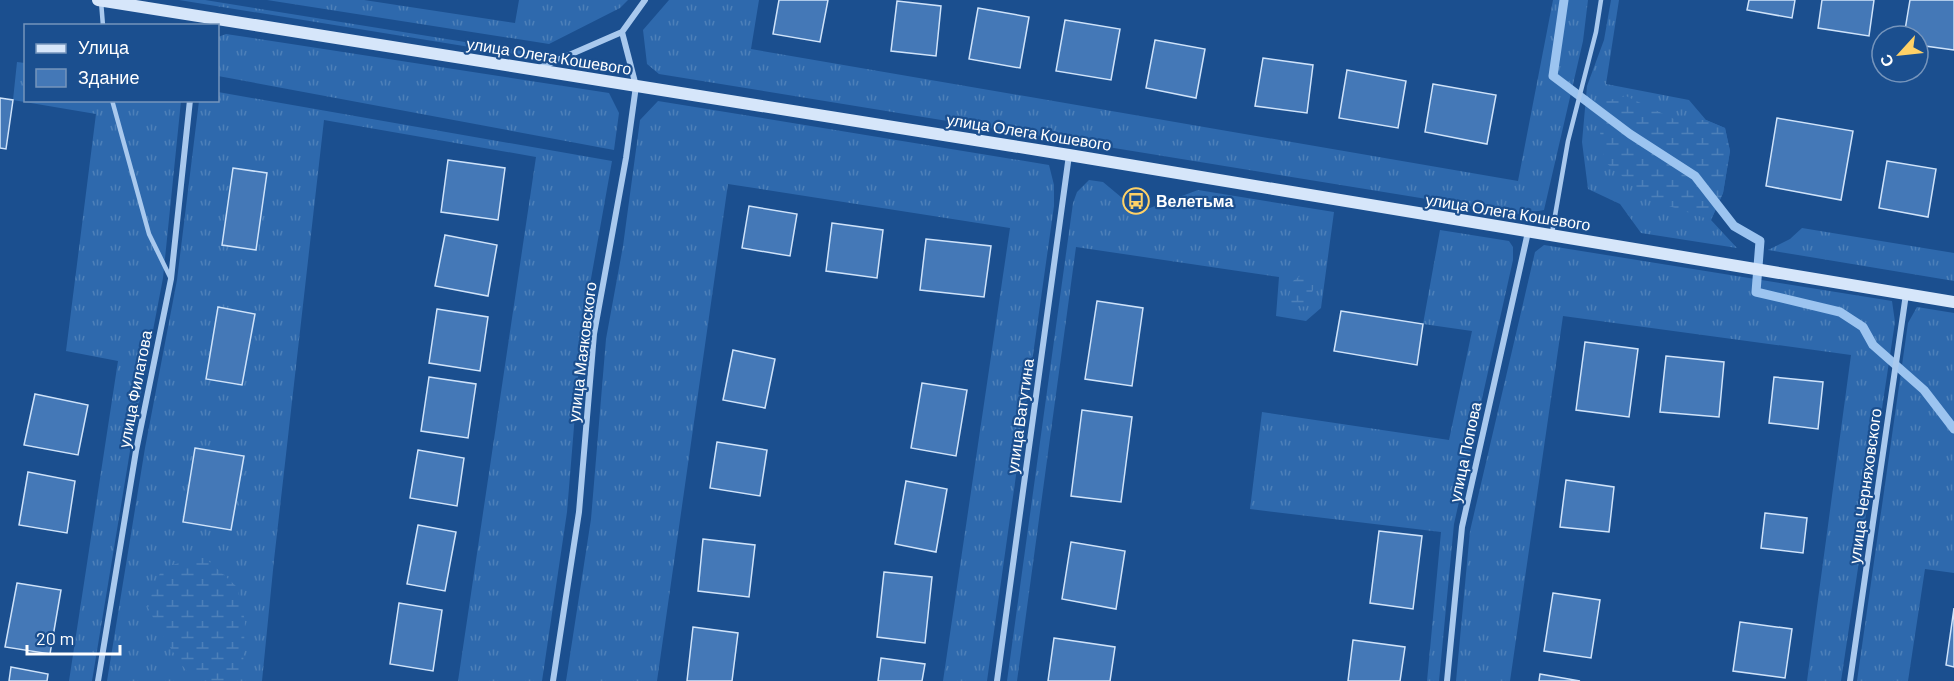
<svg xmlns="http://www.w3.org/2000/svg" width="1954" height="681" viewBox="0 0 1954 681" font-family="Barlow,sans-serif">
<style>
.grass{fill:url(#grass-tufts)}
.wetland{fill:url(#wetland-marsh)}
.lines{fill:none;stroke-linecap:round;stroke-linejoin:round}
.stream{stroke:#9cc4f0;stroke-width:9}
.building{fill:#4478b7;stroke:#cfe3fa;stroke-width:1.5}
.lane{stroke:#a9c9ee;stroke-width:4.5}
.street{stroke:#a9c9ee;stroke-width:6}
.secondary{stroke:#d6e6fa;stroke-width:12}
.labels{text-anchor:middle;stroke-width:4.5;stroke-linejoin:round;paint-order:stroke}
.street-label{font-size:16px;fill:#fff;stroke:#1b4f8f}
.poi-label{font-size:16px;font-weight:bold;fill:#fff;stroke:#1b4f8f;text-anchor:start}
</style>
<defs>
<pattern id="grass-tufts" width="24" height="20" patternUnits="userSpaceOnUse" patternTransform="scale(1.5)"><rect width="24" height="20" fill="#2e69ad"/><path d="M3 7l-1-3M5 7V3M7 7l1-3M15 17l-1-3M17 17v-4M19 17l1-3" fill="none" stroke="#4d80b9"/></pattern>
<pattern id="wetland-marsh" width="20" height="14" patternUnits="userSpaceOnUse" patternTransform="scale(1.5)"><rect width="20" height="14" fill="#2e69ad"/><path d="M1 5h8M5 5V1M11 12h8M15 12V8" fill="none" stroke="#4d80b9"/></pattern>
</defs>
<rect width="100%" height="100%" fill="#1b4f8f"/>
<path class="grass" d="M 179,0 L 205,0 L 540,54 L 532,57 Z
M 267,0 L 364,0 L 515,23 L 519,0 L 628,0 L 620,8 L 549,44 Z
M 669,0 L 759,0 L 751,49 L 1518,181 L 1553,0 L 1588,0 L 1583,41 L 1544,210 L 1519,214 L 659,74 L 647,64 L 643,30 Z
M 1611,0 L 1619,0 L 1606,84 L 1689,100 L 1706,120 L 1725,128 L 1730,151 L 1723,193 L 1711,220 L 1737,248 L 1641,233 L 1620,204 L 1588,189 L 1582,142 L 1587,86 L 1604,40 Z
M 226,34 L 609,93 L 619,113 L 614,150 L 218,76 L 218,37 Z
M 17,62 L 25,63 L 26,100 L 181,101 L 163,278 L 130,451 L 92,681 L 69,681 L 118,361 L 66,351 L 96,114 L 13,100 Z
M 218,92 L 612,161 L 582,329 L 567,512 L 542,681 L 458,681 L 536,157 L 324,120 L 274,560 L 262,681 L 107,681 L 145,448 L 177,280 L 199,101 L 218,100 Z
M 658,101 L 1049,165 L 1054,185 L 1054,206 L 987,681 L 943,681 L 1010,228 L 728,184 L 657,681 L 566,681 L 591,519 L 606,339 L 623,246 L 640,120 Z
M 1089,180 L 1103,182 L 1139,212 L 1198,190 L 1334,212 L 1321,308 L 1306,321 L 1276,316 L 1279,277 L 1076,247 L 1017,681 L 1007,681 L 1073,203 L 1077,192 Z
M 1802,228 L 1954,253 L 1954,281 L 1768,250 L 1790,239 Z
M 1440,230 L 1509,241 L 1513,247 L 1513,260 L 1454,524 L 1439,681 L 1427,681 L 1441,532 L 1250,509 L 1262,412 L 1449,440 L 1472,331 L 1423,324 Z
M 1544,245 L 1892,301 L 1895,322 L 1841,681 L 1807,681 L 1851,355 L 1563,316 L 1510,681 L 1456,681 L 1470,531 L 1535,252 Z
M 1917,307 L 1954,313 L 1954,573 L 1925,569 L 1908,681 L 1857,681 L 1908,323 Z"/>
<path class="wetland" d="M 1626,96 L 1676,120 L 1706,120 L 1725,128 L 1730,151 L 1723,193 L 1711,220 L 1651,200 L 1605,162 L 1598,120 L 1605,101 Z
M 1304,273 L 1314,273 L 1313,290 L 1306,307 L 1287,303 L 1293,281 Z
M 203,556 L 237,587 L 245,621 L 243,666 L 227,681 C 219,681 206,681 198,680 C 183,675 155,621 147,606 L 162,568 Z"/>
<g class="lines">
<path class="stream" d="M 1564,0 L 1553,76 L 1630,134 L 1695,176 L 1734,226 L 1760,241 L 1756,292 L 1840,312 L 1863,327 L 1873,345 L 1924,390 L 1954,429"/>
</g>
<path class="building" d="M 779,0 L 828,0 L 820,42 L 773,34 Z
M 1749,0 L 1795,0 L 1792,18 L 1747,10 Z
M 1822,0 L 1874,0 L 1869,36 L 1818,28 Z
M 1910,0 L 1954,0 L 1954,50 L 1918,45 L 1918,36 L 1904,36 Z
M 897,1 L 941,6 L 936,56 L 891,51 Z
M 978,8 L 1029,17 L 1020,68 L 969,59 Z
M 1065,20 L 1120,29 L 1111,80 L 1056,71 Z
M 1155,40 L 1205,49 L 1196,98 L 1146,88 Z
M 1263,58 L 1313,65 L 1307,113 L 1255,106 Z
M 1347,70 L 1406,81 L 1398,128 L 1339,118 Z
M 1433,84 L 1496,95 L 1487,144 L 1425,132 Z
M 0,98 L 13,100 L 6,149 L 0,148 Z
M 1777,118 L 1853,131 L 1841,200 L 1766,186 Z
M 448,160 L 505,168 L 498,220 L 441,212 Z
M 1887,161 L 1936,169 L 1928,217 L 1879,208 Z
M 233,168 L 267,173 L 256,250 L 222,245 Z
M 749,206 L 797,214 L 790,256 L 742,248 Z
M 832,223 L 883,230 L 877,278 L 826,271 Z
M 445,235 L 497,245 L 488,296 L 435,286 Z
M 926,239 L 991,246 L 984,297 L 920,290 Z
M 1097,301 L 1143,308 L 1132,386 L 1085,379 Z
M 218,307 L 255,314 L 242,385 L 206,379 Z
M 437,309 L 488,317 L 480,371 L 429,363 Z
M 1341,311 L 1423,324 L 1417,365 L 1334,351 Z
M 1585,342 L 1638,349 L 1629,417 L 1576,410 Z
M 733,350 L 775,359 L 765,408 L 723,400 Z
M 1666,356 L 1724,362 L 1719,417 L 1660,412 Z
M 429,377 L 476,384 L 468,438 L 421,431 Z
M 1774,377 L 1823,382 L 1818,429 L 1769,423 Z
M 922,383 L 967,390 L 956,456 L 911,448 Z
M 35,394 L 88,405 L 78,455 L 24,445 Z
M 1082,410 L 1132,417 L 1121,502 L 1071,496 Z
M 717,442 L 767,450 L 760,496 L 710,488 Z
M 195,448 L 244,456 L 231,530 L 183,522 Z
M 418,450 L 464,458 L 457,506 L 410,498 Z
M 28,472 L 75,481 L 67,533 L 19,525 Z
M 1566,480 L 1614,487 L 1609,532 L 1560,527 Z
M 906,481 L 947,489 L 936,552 L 895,544 Z
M 1765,513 L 1807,518 L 1803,553 L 1761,548 Z
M 418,525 L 456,532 L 445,591 L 407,584 Z
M 1379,531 L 1422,536 L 1413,609 L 1370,603 Z
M 703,539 L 755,545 L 749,597 L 698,591 Z
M 1071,542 L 1125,551 L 1116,609 L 1062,599 Z
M 884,572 L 932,577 L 925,643 L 877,637 Z
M 17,583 L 61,590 L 50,654 L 5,647 Z
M 1553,593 L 1600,600 L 1591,658 L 1544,651 Z
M 399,603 L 442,610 L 433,671 L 390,664 Z
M 1954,608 L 1954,667 L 1946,665 Z
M 1740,622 L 1792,629 L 1785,678 L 1733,671 Z
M 693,627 L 738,633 L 732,681 L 687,681 Z
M 1054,638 L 1115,647 L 1110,681 L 1048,681 Z
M 1353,640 L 1405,647 L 1400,681 L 1348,681 Z
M 881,658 L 925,664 L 922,681 L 878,681 Z
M 11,667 L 48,674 L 47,681 L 9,681 Z
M 1540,674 L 1580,681 L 1539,681 Z"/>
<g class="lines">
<path class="lane" d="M 101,1 L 103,26
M 112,100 L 149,234 L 171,279
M 1552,233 L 1568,141 L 1596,32 L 1601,0"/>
<path class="street" d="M 537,69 L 622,32
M 98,681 L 136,451 L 171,279 L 190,100
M 553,681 L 579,512 L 594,334 L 626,158 L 636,86 L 622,32 L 645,0
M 997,681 L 1069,155
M 1447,681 L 1462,527 L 1528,232
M 1850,681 L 1906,294"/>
<path class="secondary" d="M 98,0 L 1069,155 L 1954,302"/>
</g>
<defs>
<g id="bus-ring" transform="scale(1.35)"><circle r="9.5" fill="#1b4f8f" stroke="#ffd166" stroke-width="1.5"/><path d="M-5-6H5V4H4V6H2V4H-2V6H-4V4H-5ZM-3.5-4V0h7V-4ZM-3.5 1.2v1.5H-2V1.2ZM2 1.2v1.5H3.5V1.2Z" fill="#ffd166"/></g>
</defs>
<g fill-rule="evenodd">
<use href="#bus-ring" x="1136" y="201"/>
</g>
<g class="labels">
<g class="street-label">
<text transform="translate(549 56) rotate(9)" y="6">улица Олега Кошевого</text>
<text transform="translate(1029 132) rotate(9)" y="6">улица Олега Кошевого</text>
<text transform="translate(1508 212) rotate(9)" y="6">улица Олега Кошевого</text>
<text transform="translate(582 352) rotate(-83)" y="6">улица Маяковского</text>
<text transform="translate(135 389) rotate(-79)" y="6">улица Филатова</text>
<text transform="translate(1020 416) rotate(-82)" y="6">улица Ватутина</text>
<text transform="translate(1465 452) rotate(-78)" y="6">улица Попова</text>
<text transform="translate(1865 486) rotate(-82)" y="6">улица Черняховского</text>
</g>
<g class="poi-label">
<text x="1156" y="207">Велетьма</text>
</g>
</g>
<rect x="24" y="24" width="195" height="78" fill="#1b4f8f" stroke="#7695bc" stroke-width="1.5"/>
<rect x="36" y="44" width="30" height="9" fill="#d6e6fa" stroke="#7695bc" stroke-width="1.5"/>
<text x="78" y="54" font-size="18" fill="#ffffff">Улица</text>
<rect x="36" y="69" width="30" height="18" fill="#4478b7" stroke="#7695bc" stroke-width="1.5"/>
<text x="78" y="84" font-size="18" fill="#ffffff">Здание</text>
<g transform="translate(1900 54) rotate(243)"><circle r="28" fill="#1b4f8f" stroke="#7695bc" stroke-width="1.5"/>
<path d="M0-4.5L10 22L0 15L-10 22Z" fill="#ffd166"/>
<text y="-9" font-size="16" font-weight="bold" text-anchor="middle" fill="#ffffff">С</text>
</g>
<path d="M27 645v9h93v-9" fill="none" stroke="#ffffff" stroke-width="3"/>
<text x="36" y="645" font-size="18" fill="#ffffff" stroke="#1b4f8f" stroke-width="4.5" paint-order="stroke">20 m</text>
</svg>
